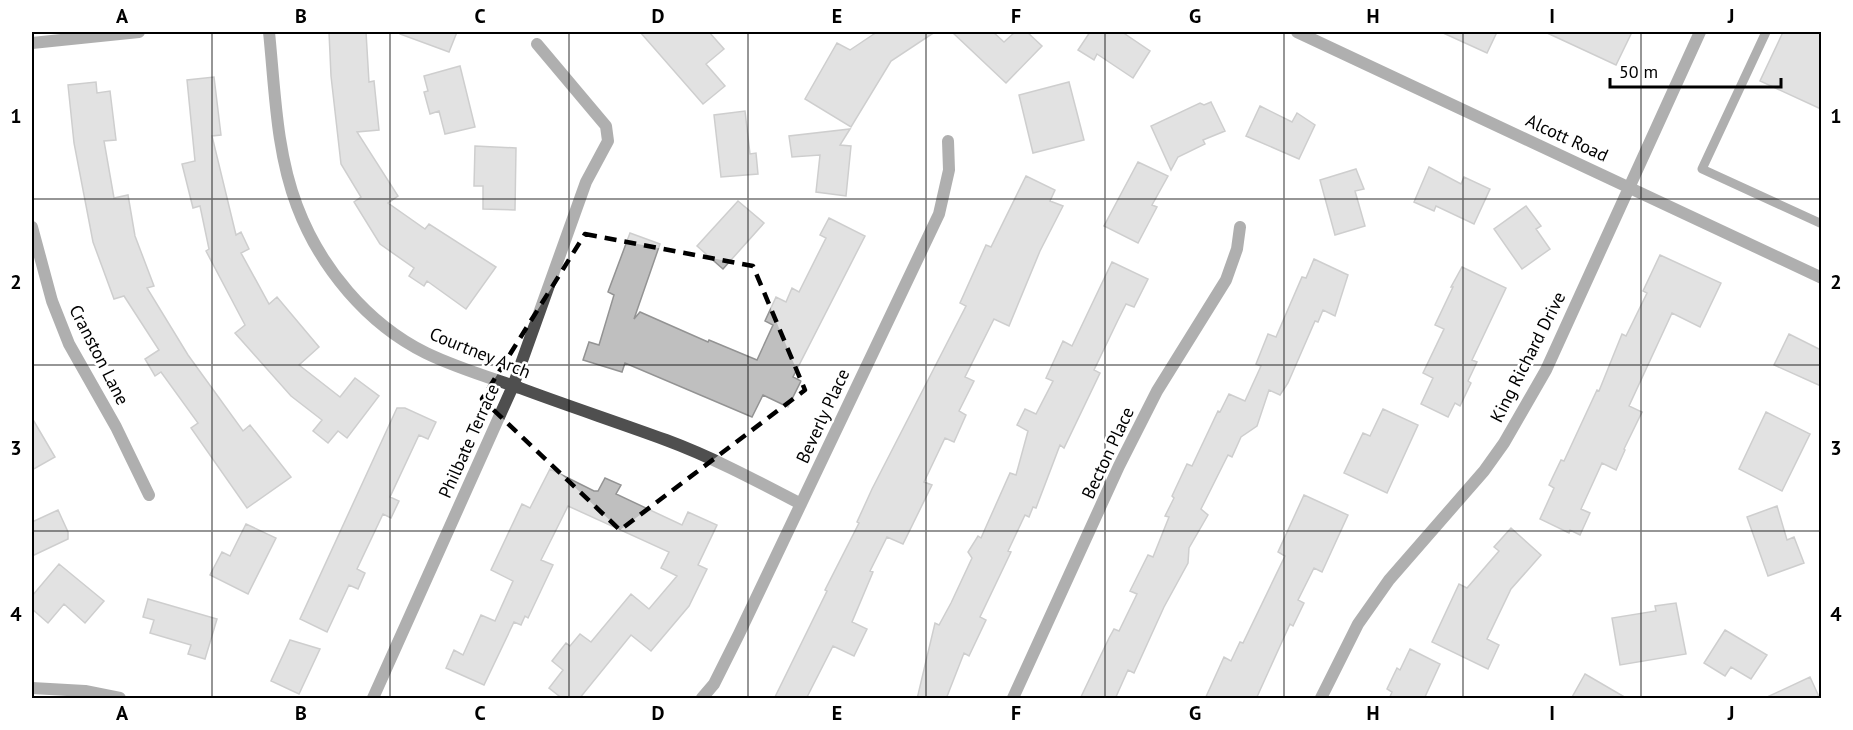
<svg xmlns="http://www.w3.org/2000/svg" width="1853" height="730" viewBox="0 0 1853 730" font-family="'PT Sans',sans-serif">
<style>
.building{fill:#bfbfbf;stroke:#939393;stroke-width:1.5}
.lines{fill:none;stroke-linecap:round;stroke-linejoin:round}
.service{stroke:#4f4f4f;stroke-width:9}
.minor{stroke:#4f4f4f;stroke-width:12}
.tertiary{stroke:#4f4f4f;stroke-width:12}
.marked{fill:none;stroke:#000;stroke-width:4.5;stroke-dasharray:12 8;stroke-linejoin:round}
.grid{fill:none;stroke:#000;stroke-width:1.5;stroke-opacity:0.55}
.labels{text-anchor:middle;stroke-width:5;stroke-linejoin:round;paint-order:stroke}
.street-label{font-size:18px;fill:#000;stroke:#fff}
.neatline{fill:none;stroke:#000;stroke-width:2}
.grid-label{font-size:20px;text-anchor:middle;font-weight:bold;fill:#000}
</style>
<rect width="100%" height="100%" fill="#fff"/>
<path class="building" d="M 329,32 L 366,32 L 369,82 L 374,81 L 379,130 L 357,132 L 398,196 L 388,203 L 425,229 L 429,224 L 496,267 L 466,309 L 427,281 L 424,286 L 409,276 L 414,268 L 380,244 L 354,202 L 361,197 L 341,164 L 331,76 Z
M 400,32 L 457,32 L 449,52 L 400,34 Z
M 640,32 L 709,32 L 724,49 L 706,64 L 725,86 L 703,104 Z
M 877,32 L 935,32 L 891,61 L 851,127 L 805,99 L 837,43 L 850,50 Z
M 952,32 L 993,32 L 1004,42 L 1015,32 L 1027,32 L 1042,46 L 1006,83 Z
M 1090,32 L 1122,32 L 1150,51 L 1133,78 L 1097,54 L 1094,60 L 1078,50 Z
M 1441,32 L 1497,32 L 1487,53 Z
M 1545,32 L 1632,32 L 1616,65 Z
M 1783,32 L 1821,32 L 1821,109 L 1760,81 Z
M 460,66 L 475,127 L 445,134 L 439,111 L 430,114 L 424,92 L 428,91 L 424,76 Z
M 214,77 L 221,135 L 212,136 L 236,235 L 241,232 L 249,249 L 241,253 L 269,304 L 277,297 L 319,347 L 299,365 L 340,397 L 355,378 L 379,396 L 347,438 L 338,431 L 328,443 L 313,431 L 322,420 L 291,396 L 235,333 L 245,325 L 206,251 L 209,249 L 200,206 L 193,208 L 182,164 L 195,161 L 187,80 Z
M 96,82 L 97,93 L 110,91 L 116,140 L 104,141 L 114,198 L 128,195 L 135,236 L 154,286 L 147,288 L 188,355 L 243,431 L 250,425 L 291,477 L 247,508 L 191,428 L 198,423 L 161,372 L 155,376 L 145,359 L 159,350 L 124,296 L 114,299 L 93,242 L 74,143 L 68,85 Z
M 1069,82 L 1084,140 L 1033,153 L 1019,95 Z
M 1211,102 L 1225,131 L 1203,140 L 1205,144 L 1178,157 L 1171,170 L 1151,126 L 1200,103 L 1204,105 Z
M 1260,106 L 1292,122 L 1297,113 L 1315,125 L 1299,159 L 1246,136 Z
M 745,111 L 750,154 L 756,153 L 758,174 L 721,177 L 714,115 Z
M 850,129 L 840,145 L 851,146 L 846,196 L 816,192 L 820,155 L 792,157 L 789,136 Z
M 475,146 L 516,148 L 515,210 L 483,209 L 483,186 L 474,186 Z
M 1138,162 L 1168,176 L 1152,205 L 1157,207 L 1138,243 L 1104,226 Z
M 1429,167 L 1461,184 L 1464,177 L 1490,189 L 1474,224 L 1436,206 L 1434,211 L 1414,202 Z
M 1356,169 L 1364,189 L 1355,191 L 1365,226 L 1335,235 L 1320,180 Z
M 1026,176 L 1055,190 L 1050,201 L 1063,206 L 1040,251 L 1009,326 L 994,319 L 965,377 L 974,381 L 959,411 L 966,415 L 954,442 L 945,438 L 924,482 L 932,485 L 903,544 L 887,537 L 870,571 L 873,572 L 852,622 L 867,629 L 854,656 L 833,646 L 806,699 L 774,699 L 827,591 L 825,590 L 859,523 L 857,522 L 872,489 L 966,306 L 960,303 L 986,245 L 991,247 Z
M 738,201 L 764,223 L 723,269 L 697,246 Z
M 1526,206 L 1541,226 L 1536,229 L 1550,249 L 1522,269 L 1494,229 Z
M 829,218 L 865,236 L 793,377 L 801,381 L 788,407 L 763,395 L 752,417 L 625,363 L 622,372 L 583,360 L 589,342 L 599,345 L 614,295 L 608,292 L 630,233 L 660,244 L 634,319 L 640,312 L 708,342 L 709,340 L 757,360 L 773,325 L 765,321 L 776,297 L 786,302 L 792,288 L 799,292 L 826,238 L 820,235 Z
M 1660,255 L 1721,283 L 1700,327 L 1672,313 L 1629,406 L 1642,412 L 1624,449 L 1625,450 L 1616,470 L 1602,463 L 1581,509 L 1590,513 L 1580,535 L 1570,530 L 1569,533 L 1540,519 L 1554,488 L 1549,485 L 1561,460 L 1564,461 L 1597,390 L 1599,391 L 1622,334 L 1626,336 L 1647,293 L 1643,291 Z
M 1314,259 L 1348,275 L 1335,316 L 1323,310 L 1318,322 L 1315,321 L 1288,383 L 1280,395 L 1269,390 L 1257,426 L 1241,437 L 1232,457 L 1228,455 L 1201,509 L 1208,515 L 1189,548 L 1188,563 L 1164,607 L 1134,673 L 1128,670 L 1115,699 L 1080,699 L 1109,638 L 1114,629 L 1119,631 L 1137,594 L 1130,591 L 1148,555 L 1153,557 L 1169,517 L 1165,516 L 1174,498 L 1172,496 L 1187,464 L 1192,466 L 1218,411 L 1220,412 L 1229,394 L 1245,401 L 1261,366 L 1256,364 L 1268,334 L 1276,337 L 1302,277 L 1306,278 Z
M 1112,262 L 1148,279 L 1134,307 L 1126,304 L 1118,320 L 1094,370 L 1100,373 L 1064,448 L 1060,445 L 1036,508 L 1033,507 L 1029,517 L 1025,515 L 1008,551 L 1011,552 L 980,617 L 986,620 L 969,656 L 964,653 L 946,699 L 917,699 L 935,623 L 939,625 L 951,603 L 972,558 L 968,552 L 978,536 L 981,538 L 1010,473 L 1016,475 L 1028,431 L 1017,425 L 1025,409 L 1036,414 L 1053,381 L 1046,378 L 1063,341 L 1072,346 Z
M 1462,267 L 1506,288 L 1472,360 L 1477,362 L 1468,381 L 1471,383 L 1460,406 L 1455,403 L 1448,417 L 1421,404 L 1433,378 L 1423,373 L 1444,329 L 1435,325 L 1453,287 L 1451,287 Z
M 1789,334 L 1821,350 L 1821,386 L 1774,365 Z
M 397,408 L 405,408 L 436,422 L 428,439 L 419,435 L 390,497 L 399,501 L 391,518 L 383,514 L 357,569 L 365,573 L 358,589 L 349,585 L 327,632 L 300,619 Z
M 1383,409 L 1418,425 L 1387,493 L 1344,473 L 1363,433 L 1370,436 Z
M 1766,412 L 1810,434 L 1782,491 L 1739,469 Z
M 32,418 L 55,457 L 32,470 Z
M 550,469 L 594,491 L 598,491 L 605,478 L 621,485 L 616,494 L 682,525 L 688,512 L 717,525 L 698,565 L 707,569 L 689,606 L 651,651 L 631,635 L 579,699 L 563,699 L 549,688 L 563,670 L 552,661 L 566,643 L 570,646 L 580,634 L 591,642 L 631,594 L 649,609 L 677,576 L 661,568 L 669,552 L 568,506 L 541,560 L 553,565 L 528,618 L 525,616 L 521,625 L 514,622 L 484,685 L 446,668 L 454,650 L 463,655 L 481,615 L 495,621 L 513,581 L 491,570 L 522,504 L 530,508 Z
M 1304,495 L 1348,515 L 1322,572 L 1314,568 L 1298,600 L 1304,603 L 1293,626 L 1290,624 L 1256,699 L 1205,699 L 1224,657 L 1231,661 L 1240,642 L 1243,643 L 1285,556 L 1278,552 Z
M 1777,506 L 1787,540 L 1794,537 L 1804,563 L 1768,576 L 1747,517 Z
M 58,510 L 68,532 L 68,539 L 32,556 L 32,522 Z
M 246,524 L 276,538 L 248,594 L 210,575 L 222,552 L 230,556 Z
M 1511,528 L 1541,555 L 1511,589 L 1487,639 L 1499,645 L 1488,669 L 1432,642 L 1459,584 L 1467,588 L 1499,551 L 1494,547 Z
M 59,564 L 104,601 L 85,623 L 64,604 L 48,623 L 32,609 L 32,596 Z
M 148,599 L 217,619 L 205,659 L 188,654 L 191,645 L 150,633 L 154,620 L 143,617 Z
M 1676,603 L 1686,654 L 1620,665 L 1612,618 L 1656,611 L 1655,606 Z
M 1725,630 L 1767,655 L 1751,679 L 1731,667 L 1725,676 L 1704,663 Z
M 290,640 L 320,649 L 299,694 L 271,681 Z
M 1410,649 L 1440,664 L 1424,699 L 1389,699 L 1392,692 L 1387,689 L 1397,668 L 1400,670 Z
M 1585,674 L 1628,699 L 1571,699 Z
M 1810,677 L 1820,699 L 1763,699 Z"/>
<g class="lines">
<path class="service" d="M 1766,32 L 1702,169 L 1822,224"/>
<path class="minor" d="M 269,32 C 275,90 276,151 297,206 C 320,267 367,324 426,353 C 457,368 488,377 520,388 C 568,406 617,422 666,440 C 712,457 757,481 801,504
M 1297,32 L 1822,278
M 32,43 L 139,32
M 32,227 L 52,301 L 69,344 L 116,427 L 149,495
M 373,698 L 513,386 L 586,182 L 608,141 L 606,126 L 537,44
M 702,698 L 714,684 L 739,634 L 939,214 L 949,170 L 948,141
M 1013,698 L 1119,466 L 1157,391 L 1226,280 L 1237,249 L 1240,227
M 1321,698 L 1358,624 L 1389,580 L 1484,471 L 1504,443 L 1546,370 L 1700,32"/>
<path class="tertiary" d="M 32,688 L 85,691 L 120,698"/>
</g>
<path d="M0 0H1853V730H0ZM 585,234 L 753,266 L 805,390 L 620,530 L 482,399 Z" fill="#fff" fill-opacity=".55" fill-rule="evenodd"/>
<path class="marked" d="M 585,234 L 753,266 L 805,390 L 620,530 L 482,399 Z"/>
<path class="grid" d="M 212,32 L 212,698M 390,32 L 390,698M 569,32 L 569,698M 748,32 L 748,698M 926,32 L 926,698M 1105,32 L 1105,698M 1284,32 L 1284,698M 1463,32 L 1463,698M 1641,32 L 1641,698M 32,199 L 1822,199M 32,365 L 1822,365M 32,531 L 1822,531"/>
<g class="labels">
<g class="street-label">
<text transform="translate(1567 138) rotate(25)" y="6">Alcott Road</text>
<text transform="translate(480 353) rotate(22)" y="6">Courtney Arch</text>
<text transform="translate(99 355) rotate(63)" y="6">Cranston Lane</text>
<text transform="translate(1528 357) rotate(-63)" y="6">King Richard Drive</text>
<text transform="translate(823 416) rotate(-65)" y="6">Beverly Place</text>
<text transform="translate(469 441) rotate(-66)" y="6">Philbate Terrace</text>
<text transform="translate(1108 453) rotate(-65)" y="6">Becton Place</text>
</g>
</g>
<rect width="1853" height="730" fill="none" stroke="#ffffff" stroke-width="66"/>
<path d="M1610 78v9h171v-9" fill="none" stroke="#000000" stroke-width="3"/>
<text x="1619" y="78" font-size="18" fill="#000000" stroke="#ffffff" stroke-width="4.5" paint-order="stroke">50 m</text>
<rect x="33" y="33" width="1787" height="664" class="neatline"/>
<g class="grid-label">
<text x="122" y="23">A</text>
<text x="301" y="23">B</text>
<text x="480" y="23">C</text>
<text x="658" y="23">D</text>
<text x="837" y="23">E</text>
<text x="1016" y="23">F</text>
<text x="1195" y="23">G</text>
<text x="1373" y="23">H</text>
<text x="1552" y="23">I</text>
<text x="1731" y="23">J</text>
<text x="16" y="123">1</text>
<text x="1836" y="123">1</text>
<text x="16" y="289">2</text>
<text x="1836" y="289">2</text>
<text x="16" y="455">3</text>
<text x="1836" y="455">3</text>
<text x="16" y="621">4</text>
<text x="1836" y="621">4</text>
<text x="122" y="720">A</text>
<text x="301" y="720">B</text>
<text x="480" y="720">C</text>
<text x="658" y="720">D</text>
<text x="837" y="720">E</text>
<text x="1016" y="720">F</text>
<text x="1195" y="720">G</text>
<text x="1373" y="720">H</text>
<text x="1552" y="720">I</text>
<text x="1731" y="720">J</text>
</g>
</svg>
